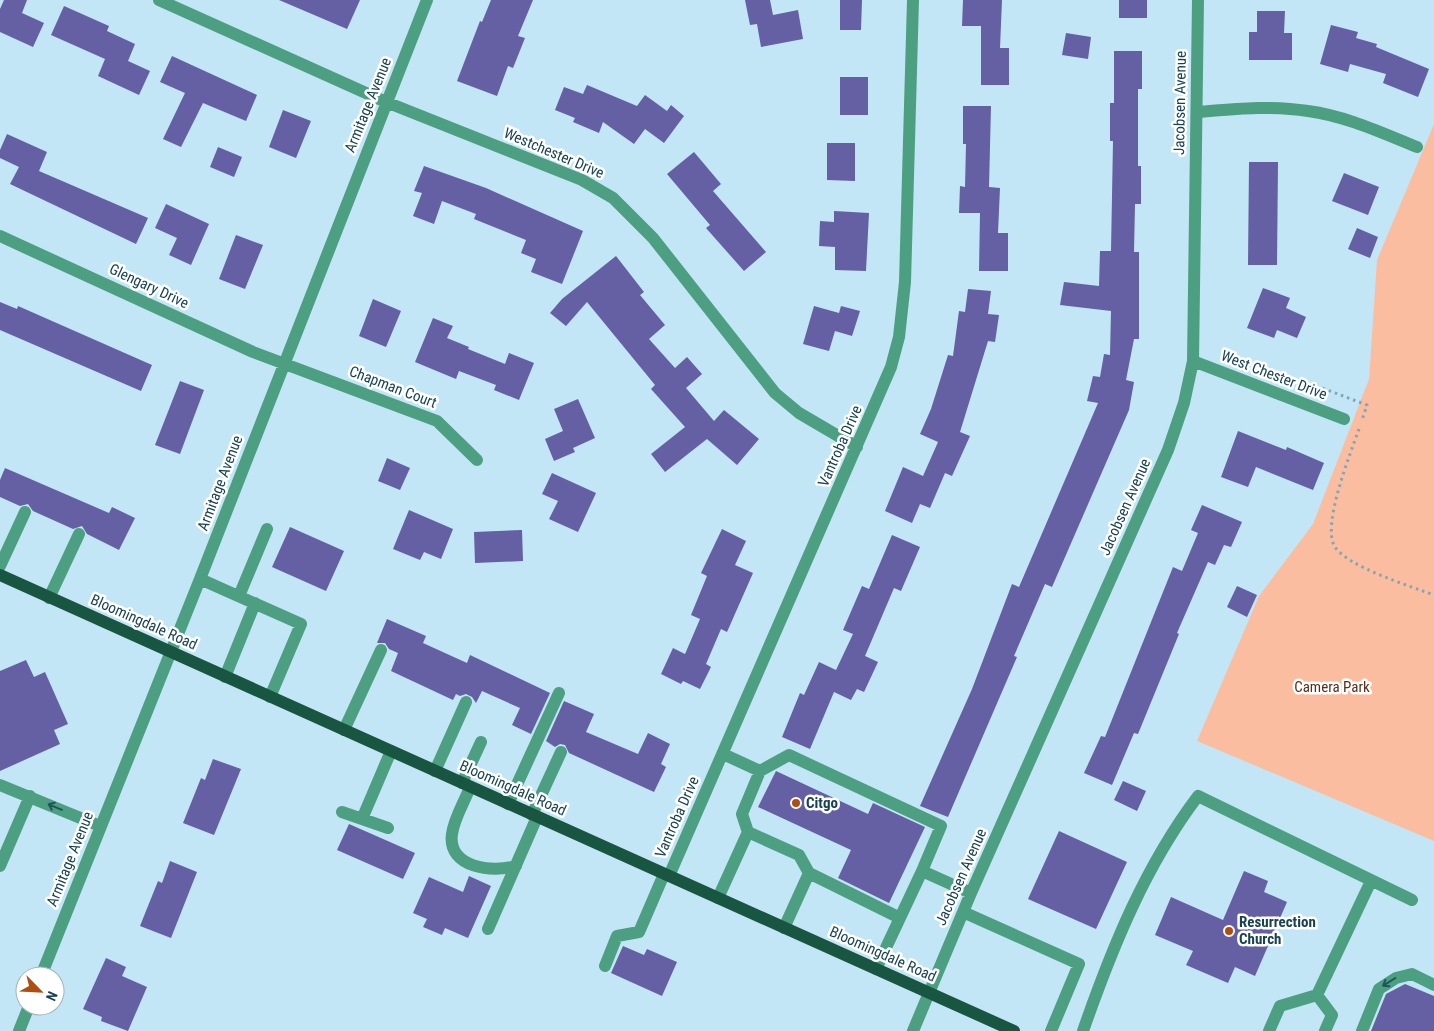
<svg xmlns="http://www.w3.org/2000/svg" width="1434" height="1031" viewBox="0 0 1434 1031" font-family="'Roboto Condensed',sans-serif">
<style>
.green{fill:#fbbd9f}
.building{fill:#655fa4}
.lines{fill:none;stroke-linecap:round;stroke-linejoin:round}
.path{stroke:#80a6b6;stroke-width:3;stroke-dasharray:2.5 4;stroke-linecap:butt}
.minor{stroke:#4c9f80;stroke-width:12}
.major{stroke:#195641;stroke-width:12}
.oneway{stroke:#22555b}
.poi-dot{fill:#af4e10;stroke:#fff;stroke-width:2}
.labels{text-anchor:middle;stroke-width:5;stroke-linejoin:round;paint-order:stroke}
.street-label{font-size:15px;fill:#184252;stroke:#fff}
.park-label{font-size:15px;fill:#5a2e18;stroke:#fff}
.poi-label{font-size:15px;font-weight:bold;fill:#184252;stroke:#fff;text-anchor:start}
</style>
<rect width="100%" height="100%" fill="#c3e6f6"/>
<path class="green" d="M 1434,124 L 1434,841 L 1197,741 L 1259,596 L 1313,524 L 1369,379 L 1377,260 Z"/>
<path class="building" d="M 4,0 L 27,0 L 22,13 L 44,23 L 33,47 L 0,32 L 0,9 Z
M 279,0 L 360,0 L 347,29 Z
M 491,0 L 533,0 L 518,36 L 525,38 L 513,68 L 508,66 L 497,96 L 457,81 L 480,21 L 482,22 Z
M 745,0 L 770,0 L 773,15 L 798,10 L 803,39 L 761,47 L 757,24 L 750,25 Z
M 840,0 L 862,0 L 861,30 L 840,30 Z
M 963,0 L 1002,0 L 1000,48 L 1009,48 L 1009,85 L 981,85 L 981,26 L 962,26 Z
M 1119,0 L 1147,0 L 1147,18 L 1119,18 Z
M 64,6 L 109,26 L 107,31 L 135,44 L 128,61 L 150,71 L 139,95 L 98,76 L 105,59 L 51,35 Z
M 1257,11 L 1285,11 L 1284,33 L 1292,33 L 1292,60 L 1249,60 L 1249,32 L 1257,32 Z
M 1331,25 L 1358,32 L 1356,38 L 1377,44 L 1376,47 L 1429,69 L 1418,97 L 1383,83 L 1386,74 L 1350,64 L 1348,72 L 1320,64 Z
M 1066,33 L 1091,37 L 1088,59 L 1062,55 Z
M 1114,51 L 1142,51 L 1142,89 L 1138,89 L 1138,166 L 1141,166 L 1141,204 L 1135,204 L 1134,252 L 1139,252 L 1139,339 L 1134,339 L 1126,380 L 1134,382 L 1129,410 L 1052,587 L 1045,584 L 1014,656 L 1017,657 L 948,817 L 920,806 L 972,689 L 1012,584 L 1019,587 L 1098,403 L 1087,401 L 1093,376 L 1100,377 L 1104,354 L 1110,355 L 1111,311 L 1060,305 L 1064,282 L 1099,286 L 1100,251 L 1111,251 L 1113,141 L 1110,141 L 1110,103 L 1114,103 Z
M 172,56 L 257,95 L 246,121 L 203,103 L 181,147 L 163,139 L 185,93 L 160,82 Z
M 840,77 L 868,77 L 868,115 L 840,115 Z
M 587,85 L 637,106 L 645,95 L 667,111 L 671,105 L 684,116 L 664,143 L 645,129 L 634,144 L 603,122 L 599,133 L 573,122 L 575,118 L 555,110 L 564,87 L 583,94 Z
M 963,106 L 991,106 L 989,187 L 1000,188 L 998,233 L 1008,233 L 1008,271 L 979,271 L 980,213 L 959,213 L 960,186 L 965,187 L 966,144 L 963,144 Z
M 283,110 L 311,121 L 296,158 L 269,147 Z
M 7,134 L 47,152 L 39,171 L 148,218 L 136,244 L 10,184 L 19,167 L 0,158 L 0,150 Z
M 827,143 L 855,143 L 855,181 L 827,180 Z
M 218,147 L 242,157 L 234,177 L 210,167 Z
M 694,152 L 721,184 L 713,191 L 766,252 L 744,271 L 706,228 L 710,225 L 667,174 Z
M 1249,162 L 1278,162 L 1277,265 L 1248,265 Z
M 424,166 L 486,188 L 583,231 L 562,284 L 531,272 L 536,259 L 521,253 L 526,240 L 474,219 L 476,214 L 442,201 L 434,224 L 413,216 L 422,193 L 414,191 Z
M 1344,173 L 1379,187 L 1368,215 L 1332,201 Z
M 166,204 L 209,224 L 191,265 L 169,255 L 177,238 L 155,228 Z
M 834,211 L 869,213 L 866,271 L 835,270 L 835,247 L 819,246 L 820,221 L 834,222 Z
M 1357,228 L 1378,237 L 1370,258 L 1348,249 Z
M 236,235 L 263,245 L 245,289 L 219,279 Z
M 616,256 L 644,292 L 640,295 L 665,325 L 649,339 L 675,368 L 687,357 L 702,374 L 686,388 L 714,421 L 724,410 L 759,439 L 737,465 L 707,439 L 665,472 L 651,454 L 685,427 L 651,389 L 655,385 L 587,302 L 566,326 L 550,313 L 562,299 Z
M 1263,288 L 1290,298 L 1286,308 L 1306,317 L 1297,338 L 1277,330 L 1274,338 L 1247,328 Z
M 968,289 L 991,291 L 988,314 L 999,315 L 995,342 L 988,341 L 960,432 L 970,436 L 952,476 L 945,473 L 930,508 L 920,504 L 912,523 L 885,511 L 903,467 L 923,476 L 938,442 L 920,434 L 931,409 L 948,355 L 953,356 L 959,311 L 965,312 Z
M 373,299 L 401,311 L 386,347 L 359,336 Z
M 0,302 L 17,309 L 18,306 L 152,365 L 141,391 L 0,330 Z
M 814,306 L 839,313 L 841,306 L 860,311 L 852,336 L 835,331 L 829,351 L 803,344 Z
M 433,318 L 453,326 L 447,338 L 469,347 L 468,349 L 505,364 L 509,353 L 534,363 L 519,400 L 494,390 L 496,385 L 459,371 L 456,379 L 415,362 Z
M 180,381 L 204,390 L 180,454 L 155,445 Z
M 578,399 L 595,438 L 573,448 L 575,452 L 554,461 L 545,439 L 563,431 L 554,409 Z
M 1238,431 L 1286,450 L 1287,447 L 1324,463 L 1313,490 L 1256,467 L 1248,487 L 1221,477 Z
M 387,458 L 410,468 L 400,490 L 378,481 Z
M 5,468 L 109,513 L 112,507 L 135,518 L 119,550 L 87,534 L 82,526 L 73,529 L 33,511 L 28,504 L 20,506 L 0,497 L 0,480 Z
M 552,473 L 596,493 L 578,532 L 549,519 L 558,501 L 542,494 Z
M 1202,505 L 1242,522 L 1231,547 L 1224,545 L 1215,565 L 1208,562 L 1177,633 L 1179,634 L 1138,734 L 1134,733 L 1112,785 L 1084,773 L 1101,736 L 1105,737 L 1173,567 L 1182,571 L 1198,533 L 1191,530 Z
M 409,510 L 453,529 L 441,559 L 424,552 L 420,560 L 393,549 Z
M 290,527 L 344,551 L 326,591 L 272,567 Z
M 722,529 L 746,541 L 735,565 L 753,573 L 727,632 L 721,629 L 706,664 L 711,667 L 700,689 L 683,681 L 681,684 L 661,674 L 673,648 L 685,654 L 700,619 L 691,615 L 707,576 L 701,573 Z
M 522,530 L 523,561 L 475,563 L 474,532 Z
M 892,535 L 920,547 L 901,591 L 894,588 L 865,656 L 878,662 L 864,692 L 857,689 L 851,700 L 834,692 L 810,749 L 782,737 L 800,693 L 804,695 L 819,662 L 836,670 L 853,634 L 843,630 L 862,586 L 869,589 Z
M 1237,586 L 1257,595 L 1247,617 L 1227,607 Z
M 387,619 L 426,636 L 423,643 L 467,663 L 470,655 L 550,693 L 531,734 L 512,725 L 520,708 L 482,691 L 476,703 L 472,697 L 466,694 L 460,696 L 456,694 L 453,700 L 391,671 L 398,653 L 389,649 L 385,643 L 377,643 Z
M 26,660 L 34,677 L 45,672 L 68,724 L 54,730 L 60,744 L 0,771 L 0,671 Z
M 564,701 L 594,714 L 586,732 L 638,754 L 648,733 L 670,744 L 661,764 L 666,767 L 654,792 L 569,753 L 565,745 L 560,744 L 555,747 L 546,741 Z
M 213,759 L 241,769 L 214,835 L 183,823 L 201,778 L 205,780 Z
M 776,771 L 868,814 L 873,803 L 925,827 L 889,903 L 838,878 L 851,850 L 758,807 Z
M 1123,781 L 1146,791 L 1137,811 L 1114,800 Z
M 349,824 L 415,853 L 403,879 L 337,850 Z
M 1059,831 L 1127,862 L 1096,929 L 1028,899 Z
M 170,861 L 197,872 L 171,938 L 140,926 L 158,881 L 162,883 Z
M 1244,871 L 1268,881 L 1264,892 L 1287,902 L 1255,976 L 1235,967 L 1228,983 L 1186,965 L 1193,951 L 1155,935 L 1171,897 L 1223,920 Z
M 469,876 L 491,886 L 468,938 L 445,928 L 442,935 L 423,927 L 427,919 L 413,913 L 429,877 L 463,892 Z
M 623,946 L 644,955 L 647,949 L 677,962 L 662,996 L 611,973 Z
M 106,958 L 126,967 L 122,976 L 147,987 L 128,1031 L 101,1021 L 102,1017 L 83,1009 Z
M 1405,984 L 1434,996 L 1434,1031 L 1371,1031 L 1386,994 Z"/>
<g class="lines">
<path class="path" d="M 1319,393 L 1322,388 L 1367,405 L 1362,420
M 1359,429 C 1351,452 1321,526 1335,547 C 1348,567 1410,586 1434,595"/>
<path class="minor" d="M 159,0 L 386,102 L 582,180 L 613,198 L 653,238 L 775,393 L 799,413 L 857,447
M 1197,112 C 1234,109 1271,105 1308,111 C 1346,116 1382,133 1417,147
M 0,236 L 253,352 L 437,421 L 477,460
M 1193,361 L 1344,419
M 0,566 L 25,512
M 200,579 L 301,624 L 270,697
M 239,596 L 267,529
M 49,598 L 79,534
M 225,677 L 255,603
M 344,730 L 381,650
M 723,754 L 760,771 L 742,814 L 748,832
M 435,771 L 466,702
M 760,771 L 789,755 L 941,826 L 922,871
M 462,783 L 481,742
M 0,785 L 100,826
M 470,787 C 465,801 454,818 452,834 C 447,868 493,873 516,866
M 508,804 L 559,693
M 342,812 L 388,828
M 532,815 L 561,752
M 362,819 L 391,751
M 0,866 L 30,796
M 669,876 L 891,367 L 899,337 L 905,282 L 913,0
M 718,898 L 748,832 L 799,855 L 809,873
M 963,912 L 1079,964 L 1051,1031
M 784,928 L 809,873 L 900,918
M 488,929 L 537,817
M 605,966 L 617,936 L 639,932 L 664,874
M 876,969 L 922,871 L 971,893
M 41,976 L 200,579 L 427,0
M 1317,995 L 1371,881
M 19,1031 L 29,1006
M 913,1031 L 971,893 L 1168,450 L 1184,403 L 1193,361 L 1198,0
M 1083,1031 C 1112,948 1145,866 1198,796 L 1412,900
M 1269,1031 L 1280,1006 L 1317,995 L 1332,1015 L 1325,1031
M 1362,1031 L 1379,989 L 1396,978 L 1412,974 L 1434,985"/>
<path class="major" d="M 0,575 L 1014,1031"/>
</g>
<defs><path id="oneway-shaft" d="M-6 0H5M1.5-3L5.5 0L1.5 3" fill="none" stroke-width="1.6" stroke-linecap="round" stroke-linejoin="round" transform="scale(1.25)"/></defs>
<g class="oneway">
<use href="#oneway-shaft" transform="translate(55 807) rotate(-157)"/>
<use href="#oneway-shaft" transform="translate(1389 982) rotate(148)"/>
</g>
<g class="poi-dot">
<circle cx="796" cy="803" r="5"/>
<circle cx="1229" cy="931" r="5"/>
</g>
<g class="labels">
<g class="street-label">
<text transform="translate(1180 103) rotate(-89)" y="5">Jacobsen Avenue</text>
<text transform="translate(368 105) rotate(-68)" y="5">Armitage Avenue</text>
<text transform="translate(554 153) rotate(23)" y="5">Westchester Drive</text>
<text transform="translate(149 286) rotate(25)" y="5">Glengary Drive</text>
<text transform="translate(1274 375) rotate(21)" y="5">West Chester Drive</text>
<text transform="translate(393 387) rotate(21)" y="5">Chapman Court</text>
<text transform="translate(840 446) rotate(-66)" y="5">Vantroba Drive</text>
<text transform="translate(220 483) rotate(-69)" y="5">Armitage Avenue</text>
<text transform="translate(1125 507) rotate(-66)" y="5">Jacobsen Avenue</text>
<text transform="translate(144 622) rotate(24)" y="5">Bloomingdale Road</text>
<text transform="translate(513 788) rotate(24)" y="5">Bloomingdale Road</text>
<text transform="translate(677 817) rotate(-66)" y="5">Vantroba Drive</text>
<text transform="translate(70 859) rotate(-68)" y="5">Armitage Avenue</text>
<text transform="translate(961 877) rotate(-66)" y="5">Jacobsen Avenue</text>
<text transform="translate(883 954) rotate(24)" y="5">Bloomingdale Road</text>
</g>
<g class="park-label">
<text x="1332" y="692">Camera Park</text>
</g>
<g class="poi-label">
<text x="806" y="808">Citgo</text>
<text x="1239" y="927">Resurrection<tspan x="1239" dy="17">Church</tspan></text>
</g>
</g>
<g transform="translate(40 991) rotate(114)"><circle r="24" fill="#ffffff" stroke="#a3b3ba"/>
<path d="M0-4L9 19L0 12L-9 19Z" fill="#af4e10"/>
<text y="-8" font-size="14" font-weight="bold" text-anchor="middle" fill="#184252">N</text>
</g>
</svg>
